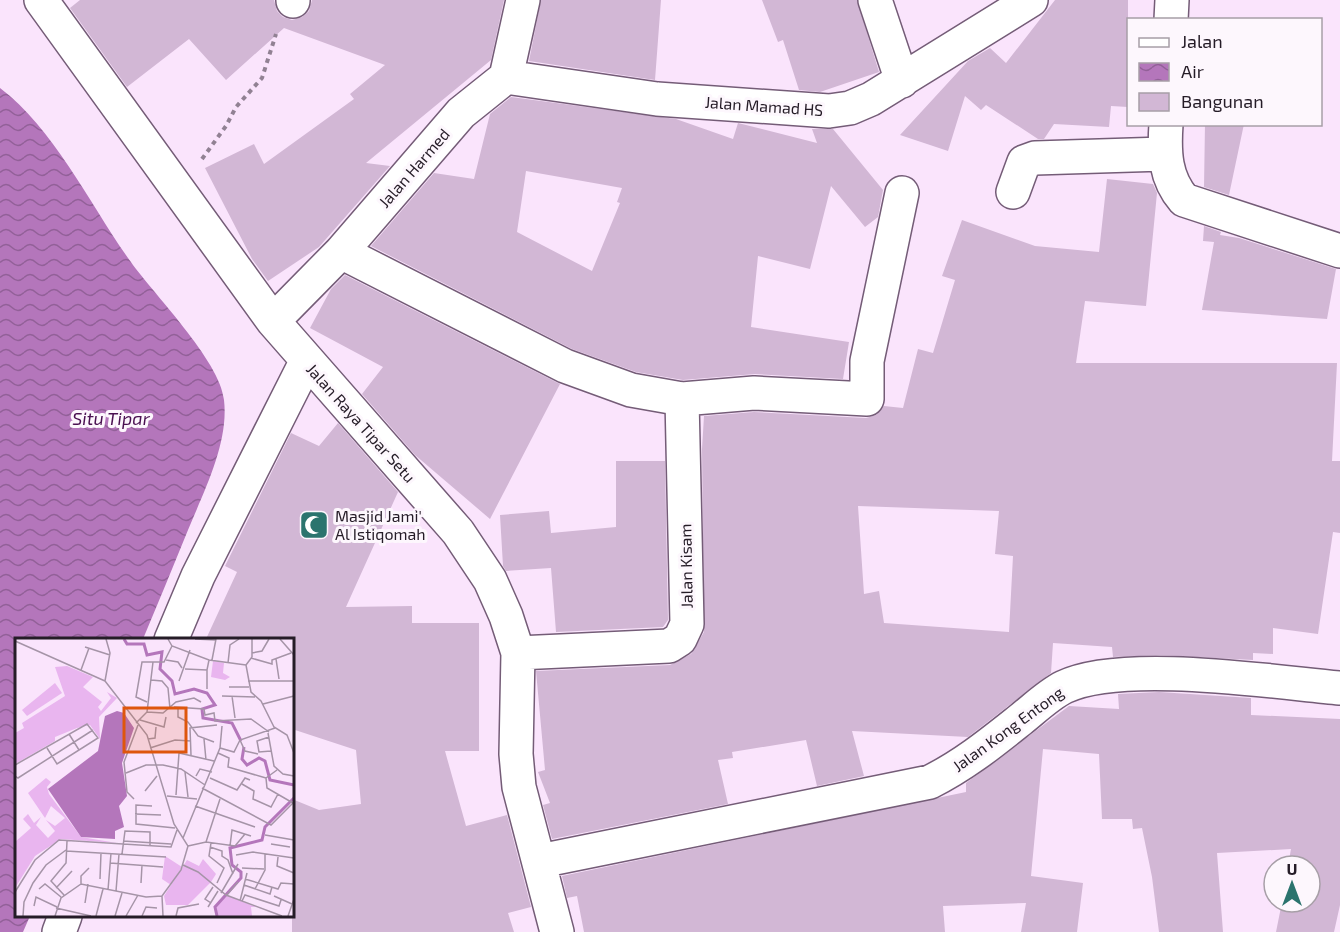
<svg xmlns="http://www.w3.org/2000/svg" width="1340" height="932" viewBox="0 0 1340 932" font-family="'Exo 2',sans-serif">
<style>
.water{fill:url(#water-waves)}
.building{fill:#d2b7d5;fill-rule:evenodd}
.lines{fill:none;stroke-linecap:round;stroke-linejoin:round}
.street-casing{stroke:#745c77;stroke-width:36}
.path{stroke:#918193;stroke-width:4;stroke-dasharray:4.5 4.5;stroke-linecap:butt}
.street{stroke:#fff;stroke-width:33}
.labels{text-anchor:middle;stroke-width:6;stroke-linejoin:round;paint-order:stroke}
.street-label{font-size:16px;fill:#251c27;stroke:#fdf7fd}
.poi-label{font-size:16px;fill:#251c27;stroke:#fdf7fd;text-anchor:start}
.water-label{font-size:18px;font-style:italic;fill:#4a1051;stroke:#fdf7fd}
.inset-river{fill:none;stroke:#b476bb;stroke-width:3}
.inset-road{fill:none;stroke:#a594a7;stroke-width:1.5}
.view{fill:#de560d;fill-opacity:0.15;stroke:#de560d;stroke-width:3}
.inset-edge{fill:none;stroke:#251c27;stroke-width:3}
</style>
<defs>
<pattern id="water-waves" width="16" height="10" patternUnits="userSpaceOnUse" patternTransform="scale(1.5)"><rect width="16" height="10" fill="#b476bb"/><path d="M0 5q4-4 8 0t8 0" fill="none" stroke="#926098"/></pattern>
</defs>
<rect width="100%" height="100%" fill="#fae4fc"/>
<path class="water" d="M 0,88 C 53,128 90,204 128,258 C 152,293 220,360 224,400 C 229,443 204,491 188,530 C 173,567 158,603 143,639 L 16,640 L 16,916 L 30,916 L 23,932 L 0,932 Z"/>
<path class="building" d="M 80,0 L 274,0 L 277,11 L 283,17 L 292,20 L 302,17 L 309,11 L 312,0 L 504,0 L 491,60 L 366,163 L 390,166 L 319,247 L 268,281 L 252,259 L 205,168 L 254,144 L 264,164 L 354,99 L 350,94 L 385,65 L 284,28 L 226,80 L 189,39 L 127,87 L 70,8 Z
M 541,0 L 661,0 L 655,80 L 529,61 Z
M 762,0 L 857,0 L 879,72 L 820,92 L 799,90 L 783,40 L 778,42 Z
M 1055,0 L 1128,0 L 1128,107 L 1111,106 L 1109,127 L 1054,124 L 1044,139 L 1038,139 L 986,105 L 981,110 L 965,96 L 948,151 L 900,135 L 968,61 L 990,48 L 1006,63 Z
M 511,97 L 676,119 L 733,139 L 738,123 L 817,143 L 812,129 L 833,129 L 883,190 L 878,217 L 865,227 L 831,186 L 810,269 L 758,256 L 751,327 L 849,342 L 843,379 L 755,374 L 683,380 L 636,372 L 572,349 L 371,246 L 434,173 L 474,179 L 490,114 ZM 526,171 L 622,188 L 617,202 L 620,203 L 592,271 L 517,232 Z
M 1205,124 L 1244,124 L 1229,195 L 1204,187 Z
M 1107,179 L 1153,184 L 1157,193 L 1146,306 L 1085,301 L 1076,363 L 1337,363 L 1332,461 L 1340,461 L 1340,533 L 1333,532 L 1318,634 L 1273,628 L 1273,654 L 1253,653 L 1253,660 L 1160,655 L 1113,657 L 1112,647 L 1053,643 L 1051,673 L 968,737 L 852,731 L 864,776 L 817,786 L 806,740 L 732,752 L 733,758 L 718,760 L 728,804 L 552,839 L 543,805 L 550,803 L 538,772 L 545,770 L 536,671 L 670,665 L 691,654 L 704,632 L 702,449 L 704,416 L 754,412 L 866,418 L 876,415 L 884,406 L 903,408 L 918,349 L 933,353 L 955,280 L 942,276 L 962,220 L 1035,246 L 1099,252 ZM 858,506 L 999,511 L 995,554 L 1013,556 L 1009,632 L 884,623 L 879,591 L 864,594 Z
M 1204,226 L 1221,232 L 1220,235 L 1239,238 L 1336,269 L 1327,319 L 1202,310 L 1214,242 L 1203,241 Z
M 345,275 L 560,384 L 490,519 L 415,455 L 362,394 L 383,367 L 310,328 L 331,289 Z
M 338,423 L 398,492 L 346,607 L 412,606 L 412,623 L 479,623 L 479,751 L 445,751 L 466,826 L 507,815 L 531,907 L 508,913 L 514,932 L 292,932 L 292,799 L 319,810 L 361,804 L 356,750 L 292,729 L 292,639 L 206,639 L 237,572 L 225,566 L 291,433 L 319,446 Z
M 616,461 L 665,461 L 668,620 L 663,627 L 556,632 L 551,568 L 506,571 L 503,566 L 500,515 L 549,511 L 551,533 L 616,527 Z
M 1159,692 L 1251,698 L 1251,715 L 1340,719 L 1340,905 L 1334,932 L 1276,932 L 1282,902 L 1310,902 L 1310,866 L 1288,866 L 1291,849 L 1217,853 L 1223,932 L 1159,932 L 1152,877 L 1142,828 L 1133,829 L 1132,819 L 1102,819 L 1099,754 L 1043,749 L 1031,876 L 1083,883 L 1077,932 L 1021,932 L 1026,903 L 943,906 L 945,932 L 584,932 L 577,896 L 567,898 L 562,876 L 966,792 L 966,783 L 1069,706 L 1119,709 L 1118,694 Z"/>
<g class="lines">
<g class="street-casing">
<path id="street" d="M 41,0 L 273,321 L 458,532 L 490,580 L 506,616 L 518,653 L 516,754 L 519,787 L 557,932
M 875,0 L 902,81
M 293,1 L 293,0
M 1171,20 L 1172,0
M 506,77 L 657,99 L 829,111 L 850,108 L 871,99 L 1031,0
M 1166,124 C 1164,153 1165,178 1184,200 L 1340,251
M 1013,192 L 1024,162 L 1035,158 L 1164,154
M 341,252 L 565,366 L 631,390 L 682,399 L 754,393 L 867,399 L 867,361 L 902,193
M 273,321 L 341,252 L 461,113 L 506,77 L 523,0
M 171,640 L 198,576 L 306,362
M 518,653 L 669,646 L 680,639 L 687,624 L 682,399
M 540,861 L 930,782 C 964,765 991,743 1020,720 C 1034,709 1048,695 1064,687 C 1122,659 1273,682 1340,688
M 59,932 L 65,916"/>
</g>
<path class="path" d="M 202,159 L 226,126 L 236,107 L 262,78 L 276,34"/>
<use href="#street" class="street"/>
</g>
<defs>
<g id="mosque-square" transform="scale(1.5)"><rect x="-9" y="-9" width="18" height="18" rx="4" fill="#2b746e" stroke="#fdf7fd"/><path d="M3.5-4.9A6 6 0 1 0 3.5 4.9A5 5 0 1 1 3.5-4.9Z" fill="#fff"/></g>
</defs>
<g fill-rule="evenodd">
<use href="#mosque-square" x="314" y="525"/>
</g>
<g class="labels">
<g class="street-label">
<text transform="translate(764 106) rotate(4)" y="6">Jalan Mamad HS</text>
<text transform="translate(414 168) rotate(-49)" y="6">Jalan Harmed</text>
<text transform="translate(361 423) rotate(48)" y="6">Jalan Raya Tipar Setu</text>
<text transform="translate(686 566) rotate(-91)" y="6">Jalan Kisam</text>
<text transform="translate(1008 729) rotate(-36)" y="6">Jalan Kong Entong</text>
</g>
<g class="poi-label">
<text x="335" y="522">Masjid Jami'<tspan x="335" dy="18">Al Istiqomah</tspan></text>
</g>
<g class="water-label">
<text x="111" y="425">Situ Tipar</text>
</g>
</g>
<g transform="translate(15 638)">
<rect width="279" height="279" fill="#fae4fc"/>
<path d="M 198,23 L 209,25 L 208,35 L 215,39 L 210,42 L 196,39 ZM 52,28 L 78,39 L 68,49 L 87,64 L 83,69 L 86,73 L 96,60 L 92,54 L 102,60 L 84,79 L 85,101 L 75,87 L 62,90 L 40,99 L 40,103 L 0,126 L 0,95 L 9,90 L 7,85 L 50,58 L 40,29 ZM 31,140 L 36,144 L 32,149 L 34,156 L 66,199 L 102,205 L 46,201 L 20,218 L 0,250 L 0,204 L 16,190 L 8,181 L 13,176 L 19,185 L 26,179 L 21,187 L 33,200 L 40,193 L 31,182 L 40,188 L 50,180 L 36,168 L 30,180 L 13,155 ZM 150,218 L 167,229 L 156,247 L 147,241 Z" fill="#e9b5ef"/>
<path d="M 211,257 L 241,269 L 236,269 L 237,278 L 203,278 L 201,270 Z" fill="#e9b5ef"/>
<path d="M 188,221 L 201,236 L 196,244 L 173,267 L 151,267 L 149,258 L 172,222 L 184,228 Z" fill="#e9b5ef"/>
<path d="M 40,45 L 47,55 L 12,78 L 7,72 Z" fill="#e9b5ef"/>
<path d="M 102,73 L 109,75 L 119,90 L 107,125 L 112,158 L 104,168 L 109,189 L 100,193 L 100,201 L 66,199 L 33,151 L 83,113 L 90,78 Z" fill="#b476bb"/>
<path class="inset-river" d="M 109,1 L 112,6 L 129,6 L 132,17 L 147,14 L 145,31 L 157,43 L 160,56 L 179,51 L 192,55 L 200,67 L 187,71 L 188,80 L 217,85 L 226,103M 229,109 L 227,121 L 232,127 L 244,120 L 250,123 L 255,142 L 279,147M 202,278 L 200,269 L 226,240 L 226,234 L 217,227 L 215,210 L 247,202 L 250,189 L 279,160"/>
<path class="inset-road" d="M 153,1 L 157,8 L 194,22 L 231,27M 180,1 L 201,2M 265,1 L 279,17M 0,3 L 90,43M 70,9 L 95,17M 237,15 L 247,13 L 254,1M 236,20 L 257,26 L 257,22 L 276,15M 261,21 L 264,41M 151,22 L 163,24 L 167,30M 197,22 L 201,1M 213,25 L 215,7 L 224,1M 231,27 L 236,54 L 246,63 L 259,89 L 272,97 L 279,115M 231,27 L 237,19 L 237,1M 170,31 L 192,32 L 194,22M 66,32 L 74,10M 192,32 L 192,51M 136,42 L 147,43 L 153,50 L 155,71M 90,43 L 132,97 L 159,186 L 173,208 L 166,232 L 147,258M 90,43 L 95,15 L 91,1M 164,43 L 175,12M 233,43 L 279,43M 214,49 L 234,49M 207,58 L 240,59M 217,58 L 220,80M 132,64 L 121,59 L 127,24 L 149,24 L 157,8M 248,66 L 279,58M 159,69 L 189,71 L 190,77 L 199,75 L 200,83 L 236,81 L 254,94M 163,70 L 163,79 L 173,84 L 183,98 L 199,104M 132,74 L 148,75 L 161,64 L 179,60 L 186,64M 125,82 L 149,89 L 151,79M 121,85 L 132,74 L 138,24M 253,95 L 259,128 L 268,136 L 279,138M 54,96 L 64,112M 254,99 L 242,103 L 244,114 L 256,113M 133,101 L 140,100 L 141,89M 189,101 L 191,122M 225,102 L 230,113 L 243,116M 135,110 L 160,102 L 176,103M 205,110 L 207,88M 203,115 L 214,120 L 213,129 L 251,140M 176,117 L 175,90 L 202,87M 0,127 L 72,86 L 83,100 L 42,126 L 32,110M 170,134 L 173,159M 111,135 L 131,127 L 148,127 L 166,131 L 190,147M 0,138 L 3,140 L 78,92M 181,138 L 185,131 L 197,134M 195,140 L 222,152 L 230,140 L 235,142M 227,146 L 239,153 L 238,161 L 256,169 L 263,156M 187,150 L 256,187 L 278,165 L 252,150 L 251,140 L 262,132M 130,153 L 142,138M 161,157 L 164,115 L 199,123M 152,158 L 182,161M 119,161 L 112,154 L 109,124 L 123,87M 137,168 L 121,167 L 121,186 L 160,190M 180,168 L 240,189M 120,176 L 146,177M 250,197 L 279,202M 168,200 L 205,110 L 219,114 L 225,102 L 260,90M 108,203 L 156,206M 191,204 L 205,161M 196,205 L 194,218 L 209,230 L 202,245M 256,206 L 275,209M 173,208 L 191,204 L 220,208 L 230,196M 215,208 L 217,192 L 236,198M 195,209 L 207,213 L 207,218 L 213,222 L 218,236M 51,213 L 151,219M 107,216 L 110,193 L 135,194 L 135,208M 221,217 L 238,214 L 279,220M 263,219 L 262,228 L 279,235M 95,225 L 148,229M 168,227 L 183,234 L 211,257 L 267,278M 227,230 L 249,231M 85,241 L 86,215M 230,241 L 263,251 L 266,245 L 279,246M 126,245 L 127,227M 66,246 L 66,238 L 74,230M 229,247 L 255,256 L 257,249M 41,250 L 57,233M 24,251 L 30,246 L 46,259M 240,251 L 250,232 L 250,216M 93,252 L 96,215M 101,253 L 104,216M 0,254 L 20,222 L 44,202 L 156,209 L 162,192M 206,255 L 223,226M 49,257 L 36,243 L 51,225 L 52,203M 147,258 L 148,278M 211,258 L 223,244M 259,258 L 277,266M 225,263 L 232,235M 227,263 L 230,257 L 264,268 L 266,262M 70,265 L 73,246M 196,265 L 190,261 L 198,249M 19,268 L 21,259 L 42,269M 193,269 L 203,253M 41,270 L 76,278M 8,278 L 9,264 L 18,245 L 31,227 L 51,212M 40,278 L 46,260 L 66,246 L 131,259 L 147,258M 81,278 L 88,251M 100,278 L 107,255M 111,278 L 123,257M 127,278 L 131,269 L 142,270M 161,278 L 163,270 L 184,266M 273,278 L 279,261"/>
<path class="view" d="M 109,70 L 171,70 L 171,114 L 109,114 Z"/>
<rect width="279" height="279" class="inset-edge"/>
</g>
<rect x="1127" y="18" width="195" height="108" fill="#fdf7fd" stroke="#a79fa7" stroke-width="1.5"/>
<rect x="1139" y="38" width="30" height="9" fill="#ffffff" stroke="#a79fa7" stroke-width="1.5"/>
<text x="1181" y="48" font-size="18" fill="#251c27">Jalan</text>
<rect x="1139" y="63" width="30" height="18" fill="url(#water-waves)" stroke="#a79fa7" stroke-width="1.5"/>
<text x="1181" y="78" font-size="18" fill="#251c27">Air</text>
<rect x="1139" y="93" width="30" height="18" fill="#d2b7d5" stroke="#a79fa7" stroke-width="1.5"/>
<text x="1181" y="108" font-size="18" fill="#251c27">Bangunan</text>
<g transform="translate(1292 884)"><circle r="28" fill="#fdf7fd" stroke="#a79fa7" stroke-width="1.5"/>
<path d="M0-4.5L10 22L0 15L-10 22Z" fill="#2b746e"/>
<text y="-9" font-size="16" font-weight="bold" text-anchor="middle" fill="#251c27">U</text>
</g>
</svg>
